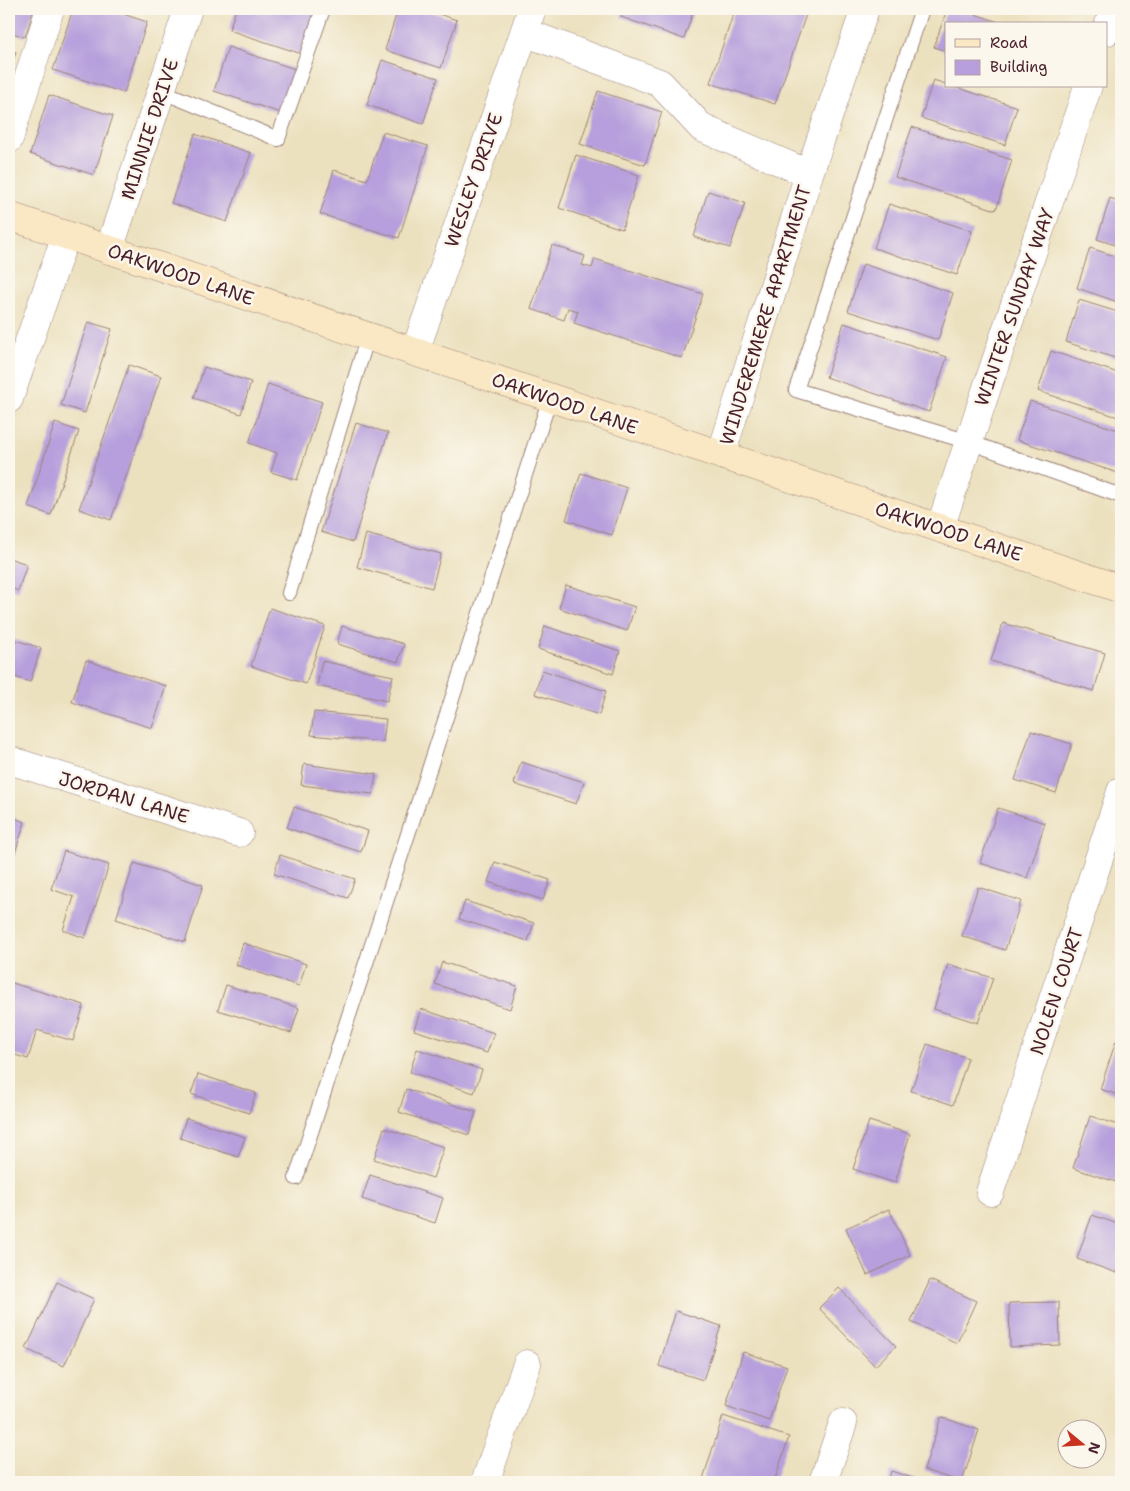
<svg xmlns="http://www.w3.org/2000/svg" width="1130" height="1491" viewBox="0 0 1130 1491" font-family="'Shantell Sans',sans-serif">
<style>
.building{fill:#b69fdc}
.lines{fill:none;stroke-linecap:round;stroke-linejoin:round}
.lane-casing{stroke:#9b8075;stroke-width:16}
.street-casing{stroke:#9b8075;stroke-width:29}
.secondary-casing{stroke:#9b8075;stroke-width:29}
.lane{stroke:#fff;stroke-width:14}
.street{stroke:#fff;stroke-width:28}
.secondary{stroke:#fae7c3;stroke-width:28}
.labels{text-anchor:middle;stroke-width:5;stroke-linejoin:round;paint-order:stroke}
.street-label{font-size:19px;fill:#4a1f2b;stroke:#fbf7ec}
</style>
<rect width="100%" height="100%" fill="#fbf7ec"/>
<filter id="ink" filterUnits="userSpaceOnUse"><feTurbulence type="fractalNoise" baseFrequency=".02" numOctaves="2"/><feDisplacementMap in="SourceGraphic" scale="10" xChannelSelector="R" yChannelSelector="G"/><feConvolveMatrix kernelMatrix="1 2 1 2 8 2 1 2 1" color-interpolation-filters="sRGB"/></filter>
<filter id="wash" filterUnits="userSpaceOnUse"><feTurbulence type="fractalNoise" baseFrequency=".0096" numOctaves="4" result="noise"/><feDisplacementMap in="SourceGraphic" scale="20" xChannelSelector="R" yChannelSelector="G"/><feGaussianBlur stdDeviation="1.12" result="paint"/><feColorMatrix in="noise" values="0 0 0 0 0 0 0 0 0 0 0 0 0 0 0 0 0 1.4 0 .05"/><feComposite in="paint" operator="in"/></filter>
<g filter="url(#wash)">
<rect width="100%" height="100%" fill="#ece1bf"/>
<g id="blocks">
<path class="building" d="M 9,9 L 34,9 L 25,37 L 9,32 Z
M 73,9 L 108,9 L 147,22 L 124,93 L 53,70 Z
M 236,9 L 317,9 L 302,54 L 229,30 Z
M 398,9 L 423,9 L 457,20 L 441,68 L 385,50 Z
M 623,9 L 694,9 L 684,39 L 621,17 Z
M 735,9 L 808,9 L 775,104 L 710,83 Z
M 947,9 L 960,9 L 1005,24 L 946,24 L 946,51 L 934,47 Z
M 228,47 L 295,69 L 281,113 L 214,91 Z
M 9,50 L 16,52 L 9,72 Z
M 382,60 L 438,78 L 423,124 L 367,105 Z
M 933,80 L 946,84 L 946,86 L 952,86 L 1017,107 L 1005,145 L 921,118 Z
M 598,91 L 662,112 L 645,165 L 580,144 Z
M 49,95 L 113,116 L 94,175 L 30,154 Z
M 912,127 L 1012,160 L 996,210 L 895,177 Z
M 383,132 L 428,146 L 399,238 L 320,214 L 334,170 L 367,180 Z
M 195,134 L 251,153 L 227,222 L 171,203 Z
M 576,155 L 639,175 L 622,229 L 559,208 Z
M 708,191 L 745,203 L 730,248 L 694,237 Z
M 1110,198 L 1121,202 L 1121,247 L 1097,239 Z
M 889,204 L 972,231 L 957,275 L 874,248 Z
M 552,245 L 585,256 L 582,265 L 592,268 L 595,259 L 703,294 L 682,358 L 574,323 L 578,311 L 568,308 L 564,320 L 531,309 Z
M 1090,248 L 1121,258 L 1121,303 L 1077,288 Z
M 863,264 L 953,293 L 938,340 L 848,311 Z
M 1079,300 L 1121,313 L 1121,360 L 1066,342 Z
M 88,322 L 112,329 L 85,413 L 61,405 Z
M 844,323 L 947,357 L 929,412 L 826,377 Z
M 1051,351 L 1121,374 L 1121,418 L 1038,391 Z
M 129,365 L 161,376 L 111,520 L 79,509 Z
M 204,367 L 251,382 L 241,414 L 194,398 Z
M 268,384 L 322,402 L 297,480 L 271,472 L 277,453 L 249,443 Z
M 1030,401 L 1121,431 L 1121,474 L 1017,440 Z
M 55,423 L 79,431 L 51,515 L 28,507 Z
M 356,423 L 388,433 L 353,542 L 321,532 Z
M 581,473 L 627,488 L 612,535 L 566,520 Z
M 366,534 L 441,554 L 432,588 L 357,567 Z
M 9,558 L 27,564 L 18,591 L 9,587 Z
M 566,585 L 635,607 L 627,631 L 559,608 Z
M 270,608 L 325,626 L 306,684 L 251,666 Z
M 1003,623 L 1105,653 L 1094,691 L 991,661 Z
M 342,626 L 404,644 L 398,662 L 337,644 Z
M 545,626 L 620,651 L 613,674 L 538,649 Z
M 9,638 L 41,648 L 30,682 L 9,675 Z
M 86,660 L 166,686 L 152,728 L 72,702 Z
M 322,661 L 393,676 L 387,701 L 317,686 Z
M 542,670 L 606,691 L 599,715 L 535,694 Z
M 314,712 L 386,719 L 383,742 L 311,735 Z
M 1031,731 L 1072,744 L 1056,793 L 1015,780 Z
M 521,762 L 584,782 L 576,804 L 514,784 Z
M 304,764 L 376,774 L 373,794 L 301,785 Z
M 294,807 L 368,831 L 361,852 L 287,828 Z
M 998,808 L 1045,823 L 1027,878 L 980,863 Z
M 9,816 L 25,822 L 13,859 L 9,857 Z
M 64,851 L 109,865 L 85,938 L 63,930 L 74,897 L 51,889 Z
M 280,855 L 355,879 L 348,898 L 274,874 Z
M 495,862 L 550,880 L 543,900 L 488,882 Z
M 134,863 L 203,885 L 185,942 L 116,919 Z
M 978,887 L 1021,901 L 1005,950 L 962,936 Z
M 465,901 L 534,923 L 528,941 L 459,919 Z
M 243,943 L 306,964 L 299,986 L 236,965 Z
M 442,962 L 517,986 L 510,1009 L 435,984 Z
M 948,964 L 993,978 L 978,1023 L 934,1009 Z
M 9,982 L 84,1005 L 73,1041 L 37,1030 L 28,1059 L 9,1053 Z
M 226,985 L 299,1008 L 291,1033 L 218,1010 Z
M 421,1009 L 494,1033 L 487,1053 L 414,1030 Z
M 1116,1041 L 1121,1042 L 1121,1096 L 1100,1089 Z
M 927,1044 L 968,1058 L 953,1105 L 911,1091 Z
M 417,1049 L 482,1070 L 474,1093 L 410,1072 Z
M 198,1074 L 256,1093 L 249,1113 L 191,1094 Z
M 406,1089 L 476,1112 L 469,1135 L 399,1112 Z
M 1090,1116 L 1121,1126 L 1121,1165 L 1116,1182 L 1073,1168 Z
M 186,1118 L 245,1137 L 238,1157 L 180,1138 Z
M 869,1121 L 910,1134 L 895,1183 L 853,1169 Z
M 384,1128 L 444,1147 L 433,1178 L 374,1159 Z
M 370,1175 L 443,1198 L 435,1223 L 362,1199 Z
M 889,1209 L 910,1255 L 867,1275 L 846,1228 Z
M 1092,1215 L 1121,1225 L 1121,1261 L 1117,1273 L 1077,1259 Z
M 930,1280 L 976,1301 L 957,1343 L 911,1322 Z
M 57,1282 L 94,1299 L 64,1366 L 26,1349 Z
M 839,1288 L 896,1346 L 875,1366 L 819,1308 Z
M 1059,1302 L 1060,1345 L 1010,1347 L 1009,1303 Z
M 676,1311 L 721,1326 L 703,1380 L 659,1366 Z
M 743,1352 L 787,1366 L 769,1421 L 726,1406 Z
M 723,1416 L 789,1437 L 774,1482 L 702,1482 Z
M 941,1417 L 979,1430 L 962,1482 L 924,1470 Z
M 891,1471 L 925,1482 L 888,1482 Z"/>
</g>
</g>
<g filter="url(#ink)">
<use href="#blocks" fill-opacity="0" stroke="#9b8075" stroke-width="1"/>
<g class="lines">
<g class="lane-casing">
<path id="lane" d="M 922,9 L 796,390 L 969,442 L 1121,496
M 161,91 L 278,139 L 323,9
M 289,593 L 368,336
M 296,1178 L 550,398"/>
</g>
<g class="street-casing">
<path id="street" d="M 524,32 L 660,83 L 702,128 L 809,174
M 1106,32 L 1114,9
M 9,139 L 50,9
M 109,250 L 188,9
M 415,352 L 532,9
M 9,399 L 66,235
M 721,455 L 809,174 L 865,9
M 940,528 L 1088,86
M 9,760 L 239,833
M 990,1192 L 1121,791
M 485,1482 L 527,1364
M 823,1482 L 843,1423"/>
</g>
<g class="secondary-casing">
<path id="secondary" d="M 9,216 L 1121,589"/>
</g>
<use href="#lane" class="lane"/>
<use href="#street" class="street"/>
<use href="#secondary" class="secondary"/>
</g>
</g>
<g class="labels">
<g class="street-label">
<text transform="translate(149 129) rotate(-72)" y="7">MINNIE DRIVE</text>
<text transform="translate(473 180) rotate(-71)" y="7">WESLEY DRIVE</text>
<text transform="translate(181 274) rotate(19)" y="7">OAKWOOD LANE</text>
<text transform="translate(1014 307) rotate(-71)" y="7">WINTER SUNDAY WAY</text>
<text transform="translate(765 315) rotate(-73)" y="7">WINDEREMERE APARTMENT</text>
<text transform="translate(565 403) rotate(19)" y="7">OAKWOOD LANE</text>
<text transform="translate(949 531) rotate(18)" y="7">OAKWOOD LANE</text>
<text transform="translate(124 797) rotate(17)" y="7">JORDAN LANE</text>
<text transform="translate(1056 991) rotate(-72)" y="7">NOLEN COURT</text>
</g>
</g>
<rect width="1130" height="1491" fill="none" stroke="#fbf7ec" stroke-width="30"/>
<rect x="945" y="22" width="162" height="65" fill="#fbf7ec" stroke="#b4a19f"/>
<rect x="955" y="39" width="25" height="8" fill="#fae7c3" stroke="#b4a19f"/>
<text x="990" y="48" font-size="15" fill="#4a1f2b">Road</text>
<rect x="955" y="60" width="25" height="15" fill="#b69fdc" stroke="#b4a19f"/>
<text x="990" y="72" font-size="15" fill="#4a1f2b">Building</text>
<g transform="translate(1082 1444) rotate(108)"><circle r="24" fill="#fbf7ec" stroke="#b4a19f"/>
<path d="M0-4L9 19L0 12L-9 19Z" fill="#c8321e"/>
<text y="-8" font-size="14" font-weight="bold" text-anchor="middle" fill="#4a1f2b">N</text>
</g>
</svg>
